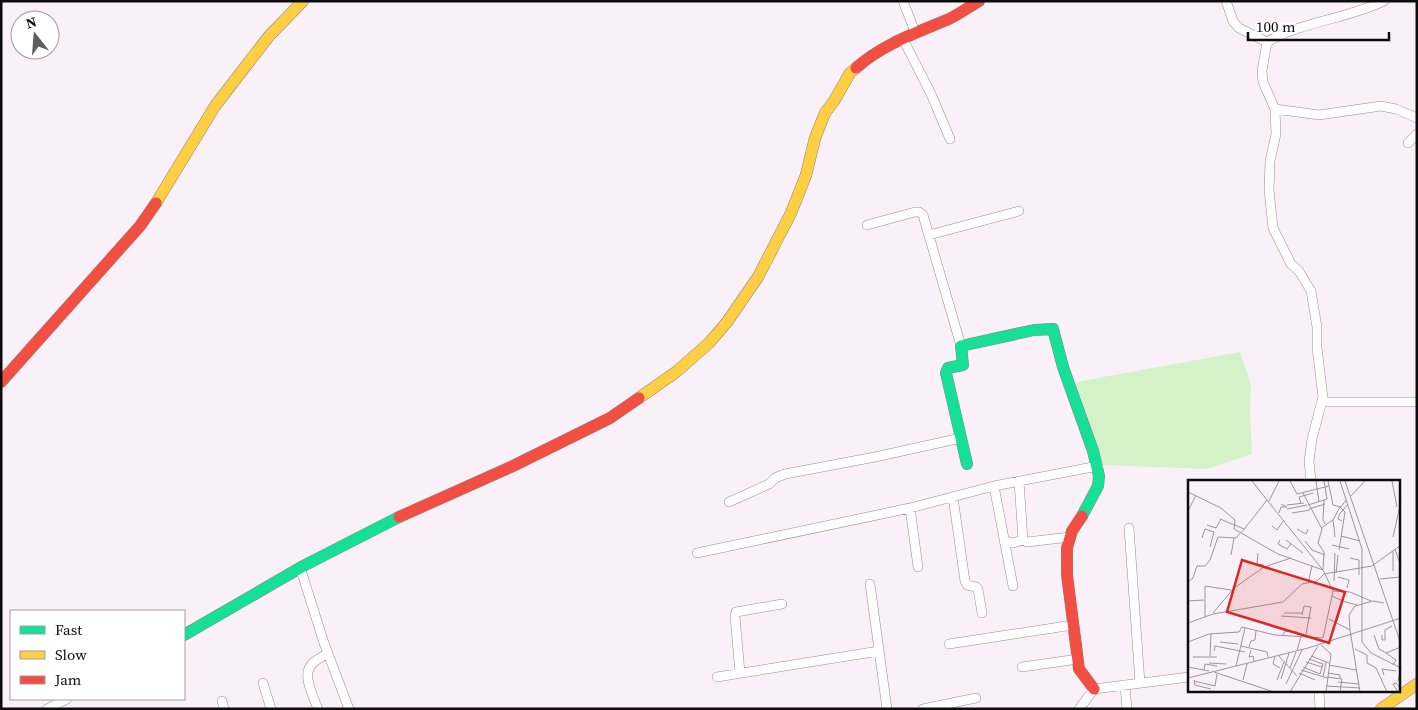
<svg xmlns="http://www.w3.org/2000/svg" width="1418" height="710" viewBox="0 0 1418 710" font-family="'Source Serif 4',serif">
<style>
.water{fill:#d3f2c8}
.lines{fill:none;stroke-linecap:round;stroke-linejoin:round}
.street-casing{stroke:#938f92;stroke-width:10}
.fast-casing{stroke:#8a8689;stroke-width:12}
.slow-casing{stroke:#8a8689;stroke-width:12}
.jam-casing{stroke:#8a8689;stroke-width:12}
.street{stroke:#fefdfe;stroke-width:9}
.fast{stroke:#16e098;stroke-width:11}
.slow{stroke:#ffcf43;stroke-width:11}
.jam{stroke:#f24e42;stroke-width:11}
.inset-road{fill:none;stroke:#9b959a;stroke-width:1}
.view{fill:#d62828;fill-opacity:0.15;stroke:#d62828;stroke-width:2.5}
.inset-edge{fill:none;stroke:#0c0c0c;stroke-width:2.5}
</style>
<rect width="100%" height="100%" fill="#faf1f8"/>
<path class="water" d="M 1240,352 L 1251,385 L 1250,413 L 1252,454 L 1207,469 L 1102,465 L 1076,382 Z"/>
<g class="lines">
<g class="street-casing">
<path id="street" d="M 903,1 L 915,32
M 1226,1 L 1233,21 L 1239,28 L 1267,42 C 1303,21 1347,19 1384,1
M 903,39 L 931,94 L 950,139
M 1267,42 L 1262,71 L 1263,82 L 1275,109 L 1276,134 L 1270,161 L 1269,190 L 1273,228 L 1291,264 L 1299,271 L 1311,291 L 1317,327 L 1317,348 L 1323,397 L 1312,439 L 1309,461 L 1311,481
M 1275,109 L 1319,115 L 1381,106 L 1396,109 L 1417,118
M 1408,143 L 1417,134
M 867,225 L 915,212 L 919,212 L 923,215 L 961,346
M 929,235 L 1019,211
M 1322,402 L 1417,402
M 1019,481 L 1023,540 L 1027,542 L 1070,537
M 994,486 L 1013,586
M 953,497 L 965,581 L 967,585 L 976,587 L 978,589 L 982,613
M 729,502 L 769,484 L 775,478 L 785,474 L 875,457 L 961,438
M 910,508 L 918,567
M 1129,528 L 1140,683
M 1004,541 L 1013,543 L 1023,540
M 697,553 L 910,508 L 994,486 L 1098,466
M 300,567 L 324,643 L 349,709
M 870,584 L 887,709
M 949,644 L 1073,625
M 1022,667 L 1078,659
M 740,673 L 735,616 L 736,612 L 782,604
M 717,677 L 879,651
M 263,683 L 271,709
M 1125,685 L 1127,709
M 1319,691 L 1320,709
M 222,701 L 224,709
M 47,709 L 67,699
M 318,709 C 313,695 300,673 314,662 C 318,659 323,656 328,653
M 923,709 L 976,698
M 1079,709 L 1094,689 L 1189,677"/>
</g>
<g class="fast-casing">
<path id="fast" d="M 967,464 L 946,373 L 948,368 L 963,365 L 961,346 L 1034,330 L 1053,329 L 1063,367 L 1093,451 L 1099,476 L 1098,486 L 1082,516
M 184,635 L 305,565 L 399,517"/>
</g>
<g class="slow-casing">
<path id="slow" d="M 156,203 L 215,106 L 269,36 L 303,1
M 639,398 L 676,372 L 709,343 L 727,322 L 758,277 L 791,213 L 806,175 L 815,138 L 825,113 L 834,101 L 850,73 L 856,68
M 1381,709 L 1417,684"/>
</g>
<g class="jam-casing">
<path id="jam" d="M 856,68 C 883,44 916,33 949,19 C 959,14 969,7 979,1
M 1,382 L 140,226 L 156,203
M 1082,516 L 1072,531 L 1067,548 L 1067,575 L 1079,669 L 1094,689
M 399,517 L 513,466 L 610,418 L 639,398"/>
</g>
<use href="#street" class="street"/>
<use href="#fast" class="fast"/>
<use href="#slow" class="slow"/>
<use href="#jam" class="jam"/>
</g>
<g transform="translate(1188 480)">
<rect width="212" height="212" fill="#faf1f8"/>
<path class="inset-road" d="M 64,1 L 79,20M 102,1 L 109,14 L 141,6M 128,1 L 131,22M 140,1 L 145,25 L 153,27 L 158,20M 152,1 L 174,69 L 174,162 L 183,173 L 213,188 L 210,201M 157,1 L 213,164M 204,1 L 209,27M 0,12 L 33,28 L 47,40 L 46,49 L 90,74 L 135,90 L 145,111 L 162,112 L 183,121M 115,13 L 134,49 L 130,63 L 136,72 L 135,90M 163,16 L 177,1M 136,20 L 135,40 L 137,44M 81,21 L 91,1M 113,24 L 111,17 L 125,13M 99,25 L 116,23M 120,25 L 139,19 L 136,1M 99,29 L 119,25M 121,29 L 137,24M 0,31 L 8,15M 91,33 L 93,27 L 99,27 L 93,24M 104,33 L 122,30M 32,39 L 56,49M 145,40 L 147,57M 154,41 L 150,39 L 151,35 L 160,24M 19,45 L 28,48 L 33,39M 84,46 L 89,50 L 96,40M 133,48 L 145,40 L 152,27M 109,49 L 118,54 L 120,49M 54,52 L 79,20 L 134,89M 153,56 L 172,61M 205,57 L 213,21M 14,58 L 17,49 L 26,52 L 22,67M 92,60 L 90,64 L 99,69 L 103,64M 98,60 L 115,73M 117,61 L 124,70 L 137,75M 144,65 L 161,69M 207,69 L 213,87M 151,70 L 157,32 L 152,27M 205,71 L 205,91M 70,73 L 69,84 L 76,85M 43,75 L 46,58M 162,78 L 171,80 L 171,95M 148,93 L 150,75M 150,97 L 161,100 L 159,108M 192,99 L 213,97M 146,101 L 147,73M 0,102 L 5,98 L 9,86 L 17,86 L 22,80 L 30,57 L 48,58 L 53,52M 120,103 L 124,86M 144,116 L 155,121 L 149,141M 0,121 L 16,120M 154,121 L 169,125M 25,133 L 46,108 L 76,87 L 103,78M 96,133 L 114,133M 114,135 L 116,126 L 123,127 L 118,154M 93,136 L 123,138M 17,137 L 17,106 L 43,110M 141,139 L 162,150 L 172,212M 0,143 L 25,134 L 95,122 L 114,104 L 129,101 L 136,94 L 184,86 L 213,65M 162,150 L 161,135 L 167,126 L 185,121 L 196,123M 95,155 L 97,151 L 109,152M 186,155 L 191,169 L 198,173M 194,155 L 194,160 L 197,160 L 197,150 L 204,146M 135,158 L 145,111M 0,162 L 21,154 L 51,152 L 54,147 L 87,155 L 135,158M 32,162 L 50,164M 133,165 L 143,174 L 138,212M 53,166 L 79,172 L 80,177M 61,167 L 63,161 L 67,160 L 68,151M 167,169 L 179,175 L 179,183 L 188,188 L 199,212M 63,170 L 61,177 L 65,176 L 66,181M 26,171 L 27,166 L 57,172M 109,171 L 113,156M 90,175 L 109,196M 22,176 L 23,154M 87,176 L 85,184 L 92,188M 123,176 L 141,183M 5,177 L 29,177M 118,182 L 134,187M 21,183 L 38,184M 141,185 L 168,190M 205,185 L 208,180 L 198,173 L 213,167M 48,186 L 57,148M 0,187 L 21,191M 115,187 L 132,194 L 135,184 L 121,179M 102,188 L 108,172M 16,190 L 17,184 L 29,186M 113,190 L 139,198M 26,192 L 86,212M 111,193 L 127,200M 140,193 L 152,195 L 152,198M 196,195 L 194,189 L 208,191M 135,197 L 138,182M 139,197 L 154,199 L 152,212M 0,198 L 120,168 L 213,138M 93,199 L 101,173M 6,200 L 7,205 L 23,209M 55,200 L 59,184M 89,200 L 96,182M 6,201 L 27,206 L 29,194M 150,202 L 171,204M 98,204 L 114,170M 138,206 L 172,208M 102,212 L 130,166M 210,212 L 205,204 L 208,203 L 213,209"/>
<path class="view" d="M 54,80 L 157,112 L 141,163 L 39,132 Z"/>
<rect width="212" height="212" class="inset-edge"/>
</g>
<rect width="1418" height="710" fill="none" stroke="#0c0c0c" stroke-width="5"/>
<rect x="10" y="610" width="175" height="90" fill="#ffffff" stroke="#9e9e9e"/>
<rect x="20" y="626" width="25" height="8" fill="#16e098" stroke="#9e9e9e"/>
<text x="55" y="635" font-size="15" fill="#0c0c0c">Fast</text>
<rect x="20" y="651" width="25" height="8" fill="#ffcf43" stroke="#9e9e9e"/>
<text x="55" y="660" font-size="15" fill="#0c0c0c">Slow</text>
<rect x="20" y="676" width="25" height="8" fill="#f24e42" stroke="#9e9e9e"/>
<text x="55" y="685" font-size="15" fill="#0c0c0c">Jam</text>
<g transform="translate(35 35) rotate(343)"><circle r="24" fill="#ffffff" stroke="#9e9e9e"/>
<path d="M0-4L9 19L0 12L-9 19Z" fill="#5f5c5f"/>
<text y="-8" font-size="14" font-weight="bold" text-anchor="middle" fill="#0c0c0c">N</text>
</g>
<path d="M1248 32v8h141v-8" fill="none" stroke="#0c0c0c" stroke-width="2.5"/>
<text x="1256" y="32" font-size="15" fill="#0c0c0c" stroke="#ffffff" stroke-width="4" paint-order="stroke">100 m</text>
</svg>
